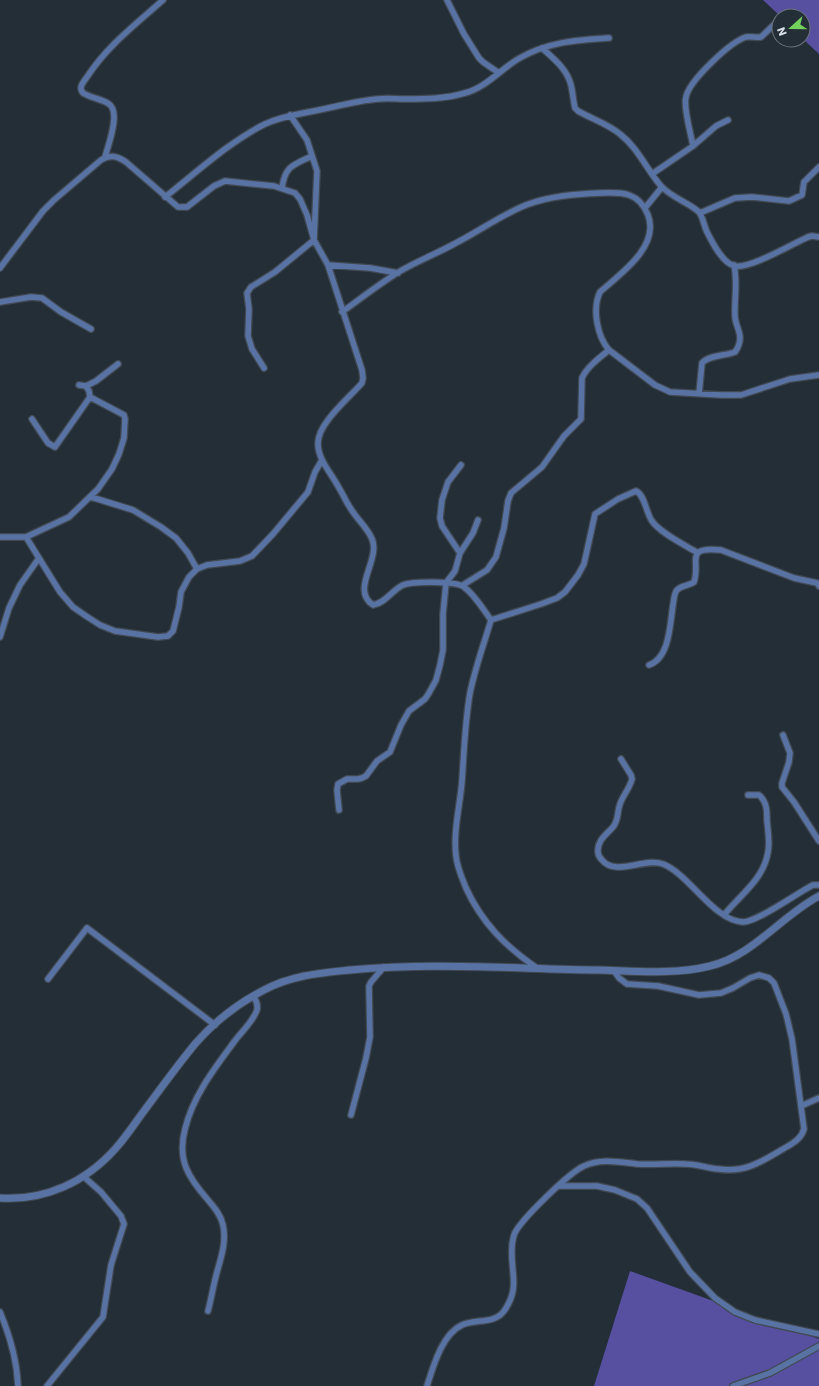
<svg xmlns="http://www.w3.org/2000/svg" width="819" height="1386" viewBox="0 0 819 1386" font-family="Poppins,sans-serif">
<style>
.forest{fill:#574fa0}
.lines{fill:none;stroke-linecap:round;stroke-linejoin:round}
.minor-casing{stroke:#414a53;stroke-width:8}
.tertiary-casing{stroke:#414a53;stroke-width:9}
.minor{stroke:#5972a4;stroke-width:5.5}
.tertiary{stroke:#5972a4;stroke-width:7}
</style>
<rect width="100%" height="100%" fill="#242e37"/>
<path class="forest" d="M 763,0 L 819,0 L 819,54 L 803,39 L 803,16 L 780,16 Z
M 630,1271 L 819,1339 L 819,1386 L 594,1386 Z"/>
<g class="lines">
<g class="minor-casing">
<path id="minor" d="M 447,0 L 464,34 L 479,58 L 483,62 L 499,73
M 542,48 C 554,59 567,69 571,85 C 573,93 573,100 575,108 L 578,111 C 592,119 608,124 620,134 C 638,148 647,170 661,186 C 672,198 688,202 699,212 C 703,217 704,226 707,232 C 712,242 723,264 735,266 C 750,269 792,244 808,237 L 812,236 L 819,237
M 693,146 C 691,134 683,107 686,97 C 689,81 730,42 746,37 C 751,36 756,38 761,37 L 779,20
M 105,157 C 108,146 121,112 109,104 C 102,99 91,98 83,93 C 82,91 81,91 81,88 C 81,84 85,80 87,77 C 107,46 136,24 163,0
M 652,174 L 693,146 L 716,126 L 728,120
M 282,188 C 285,166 293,165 312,156
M 165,197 C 197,172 229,142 265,124 C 280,117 294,115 309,112 C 332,108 354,101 377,99 C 387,98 396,99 405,99 C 425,99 445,99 465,93 C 485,88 500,70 518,59 C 547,42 576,40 609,38
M 645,208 L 662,187
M 700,213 L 735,198 L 752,197 L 789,201 L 802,195 L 804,182 L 819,167
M 328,265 L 370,268 L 398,273
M 0,268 L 43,211 L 54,200 L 101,160 C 110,154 117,156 126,162 L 178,207 L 187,207 L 214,186 L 225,181 L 274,186 L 295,193 L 300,199 L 307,215 L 314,240 L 328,265 L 362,370 L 363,378 L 362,383 C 349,398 317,424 318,444 C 318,460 332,474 339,488 C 344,496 347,504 353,512 C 359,521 368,529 372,539 C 381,559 350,590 373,605 C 386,603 392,590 403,585 C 412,581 457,581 464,587 C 475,595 483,609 491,620
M 0,302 L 31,297 L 42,298 L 61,312 L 91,329
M 342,312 C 360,299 378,285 397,273 C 415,262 436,254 454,244 C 478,232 501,215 526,205 C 550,196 575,194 601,193 C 622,192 639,192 648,215 C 660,247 620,274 600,292 C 592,309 597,336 609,350 L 655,385 L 670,392 L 721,395 L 741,395 L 790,379 L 819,375
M 264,368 L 252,349 L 248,336 L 249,309 L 247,293 L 251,287 L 275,272 L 314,240 L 317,171 L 307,140 L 290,115
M 79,385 L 86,386 L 96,381 L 118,364
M 699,394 L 702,363 C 709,355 725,356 735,352 C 738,348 740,343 740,338 C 740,330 735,324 735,316 C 734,299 738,283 734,265
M 32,419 L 48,443 L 55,447 L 90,397
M 91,497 L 133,510 L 161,527 L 176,538 L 188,553 L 197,569
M 0,537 L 26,537 L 60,592 L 73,607 L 86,616 L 100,625 L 115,631 L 158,637 L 168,636 L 173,631 L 179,607 L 181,592 L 189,577 L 197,569 L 207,565 L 240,561 L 252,556 L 273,534 L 308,492 L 315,472 L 322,460
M 26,537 L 69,517 L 98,489 L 112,469 L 119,454 L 124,438 L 125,419 L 124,415 L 90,397 L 89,391 L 86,386
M 460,553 L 442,526 L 440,518 L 442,500 L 448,482 L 461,465
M 463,585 L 487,570 L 496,557 L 504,528 L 508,501 L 511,493 L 542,467 L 564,436 L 581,419 L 582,378 C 587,367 599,358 609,350
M 491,620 C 484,644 475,668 470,693 C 465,722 464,751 462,781 C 460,806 453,831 456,856 C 457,867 462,878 466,888 C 482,923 506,947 537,968
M 491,620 L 541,604 L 557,598 L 565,592 L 578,575 L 584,564 L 595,514 L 618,499 L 636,491 C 645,495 646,513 652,521 C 660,533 685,545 698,553
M 0,637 L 9,608 L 20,585 L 39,558
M 649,665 C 670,658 670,623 673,605 C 674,600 674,593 677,590 C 682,585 689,586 694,582 C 701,562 683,546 721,550 L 794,578 L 817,583 L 819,586
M 783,735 L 790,753 L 789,762 L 782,783 L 782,787 L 794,802 L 819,841
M 621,759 L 631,775 L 632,779 C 630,788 623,795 620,804 C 617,811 619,820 613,827 C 607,834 597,840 598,852 C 598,854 600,858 602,860 C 616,877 645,857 663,864 C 689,874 714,921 743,922 C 757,922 797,893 813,885 L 819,885
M 339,810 L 337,790 L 338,784 L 347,779 L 358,779 L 362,778 L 366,776 L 377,761 L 390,752 L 401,725 L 409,711 L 425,699 L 429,693 L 436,680 L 440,665 L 443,650 L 443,614 L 446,583 L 455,571 L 460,553 L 473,533 L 478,520
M 724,915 C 740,895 764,879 768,852 C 770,842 768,831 767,821 C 767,811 767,802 759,795 L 748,795
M 48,979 L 87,928 L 215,1025
M 801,1106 L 819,1098
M 351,1115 L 366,1058 L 370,1037 L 369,986 L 371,982 L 384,967
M 559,1186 L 597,1186 L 615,1190 L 637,1199 L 647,1208 L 690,1272 L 715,1298 L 735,1312 L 755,1320 L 819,1334
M 208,1311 C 211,1300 213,1287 216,1276 C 220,1260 227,1243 223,1225 C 221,1215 214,1207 208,1200 C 188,1177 177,1160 185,1129 C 193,1096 214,1069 234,1042 C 241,1032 253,1022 257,1010 C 258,1005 256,1000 253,996
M 0,1312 C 10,1336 17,1360 18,1386
M 47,1386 L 103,1317 L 111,1265 L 124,1224 L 121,1216 L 101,1192 L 83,1176
M 427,1386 C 433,1367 442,1334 462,1325 C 475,1319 495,1324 504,1311 C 521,1287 510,1272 512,1247 C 512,1244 513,1239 514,1235 C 519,1221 570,1172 584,1166 C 601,1158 619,1162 637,1164 C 653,1165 670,1163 686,1164 C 697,1164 707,1168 718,1169 C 745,1173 761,1162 783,1149 C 791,1144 801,1140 804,1129 L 792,1039 L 786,1014 L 774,983 L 769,978 L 759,975 L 750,978 L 733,988 L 721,993 L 699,995 L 658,986 L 627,984 L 619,978 L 614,971
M 733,1386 L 770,1373 L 819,1346"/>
</g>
<g class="tertiary-casing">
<path id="tertiary" d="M 0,1198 C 45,1201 86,1182 116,1148 C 125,1138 133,1126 141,1115 C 159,1091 176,1067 195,1044 C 214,1022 239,1003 264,990 C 292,975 321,973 350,970 C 433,962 516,969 598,970 C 635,971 674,975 710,966 C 753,956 781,916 819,896"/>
</g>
<use href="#minor" class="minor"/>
<use href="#tertiary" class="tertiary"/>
</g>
<g transform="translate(791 28) rotate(249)"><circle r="19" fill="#242e37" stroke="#6c757d"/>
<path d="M0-3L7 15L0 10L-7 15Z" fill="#73d25d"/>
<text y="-6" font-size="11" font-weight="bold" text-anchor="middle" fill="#d9dfe5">N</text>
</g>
</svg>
